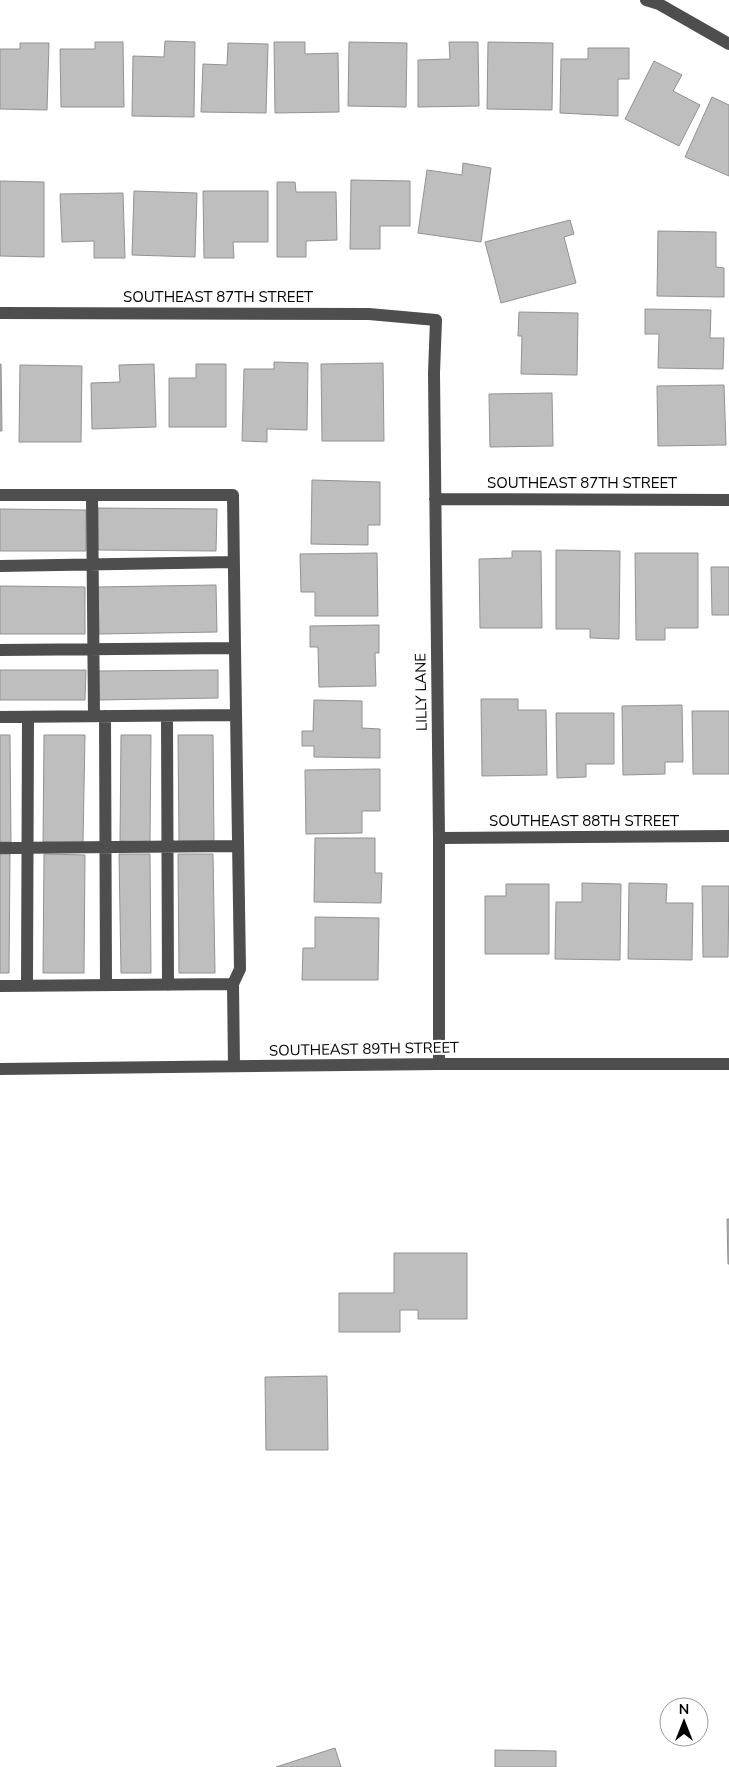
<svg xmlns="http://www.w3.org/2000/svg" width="729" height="1767" viewBox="0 0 729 1767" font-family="'Nunito Sans',sans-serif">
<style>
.building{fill:#bebebe;stroke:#929292}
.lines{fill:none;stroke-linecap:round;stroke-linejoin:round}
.minor{stroke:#4e4e4e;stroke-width:12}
.labels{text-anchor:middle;stroke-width:4.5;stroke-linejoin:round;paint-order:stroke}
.street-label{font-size:15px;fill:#000;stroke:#fff}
</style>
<rect width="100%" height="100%" fill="#fff"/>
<path class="building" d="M 165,41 L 195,42 L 194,117 L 132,116 L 133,56 L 164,57 Z
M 95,42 L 123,42 L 124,107 L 61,107 L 60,49 L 95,49 Z
M 274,42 L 305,42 L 305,54 L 338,53 L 339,112 L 275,113 Z
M 349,42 L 407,43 L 406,107 L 348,106 Z
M 449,42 L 478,42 L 479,106 L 418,107 L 418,60 L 450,59 Z
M 488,42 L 553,43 L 552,110 L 487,109 Z
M 20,43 L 49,43 L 47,110 L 0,109 L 0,49 L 20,49 Z
M 228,43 L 268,44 L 266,113 L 201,112 L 203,64 L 227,65 Z
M 588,48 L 629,48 L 629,79 L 618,79 L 618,116 L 560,113 L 561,59 L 588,59 Z
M 654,61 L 682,75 L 673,91 L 700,105 L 679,146 L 625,119 Z
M 712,97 L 729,105 L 729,176 L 685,157 Z
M 463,163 L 491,168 L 481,242 L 418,233 L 427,170 L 462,175 Z
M 351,180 L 410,181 L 410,226 L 380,226 L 380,249 L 350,249 Z
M 0,181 L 44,182 L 44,257 L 0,256 Z
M 277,182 L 295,182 L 296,192 L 336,192 L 337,240 L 306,241 L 306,257 L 277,257 Z
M 134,191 L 197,193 L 195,257 L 132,255 Z
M 203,191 L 268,191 L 268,242 L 233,242 L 234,258 L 204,258 Z
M 123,193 L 125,258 L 94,258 L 94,241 L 62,242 L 60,194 Z
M 570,220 L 574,234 L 564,237 L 576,283 L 501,303 L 485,242 Z
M 658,231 L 716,232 L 716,267 L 724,268 L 724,297 L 657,296 Z
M 645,309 L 711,310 L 710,338 L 724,338 L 723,369 L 658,368 L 659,334 L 645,334 Z
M 519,312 L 578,313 L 577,375 L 521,374 L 522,336 L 518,336 Z
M 274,362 L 308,363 L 307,430 L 267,429 L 267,442 L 242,441 L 244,369 L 274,369 Z
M 383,363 L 384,441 L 322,441 L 321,364 Z
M 0,364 L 1,364 L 2,431 L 0,431 Z
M 154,364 L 156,427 L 92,429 L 91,383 L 120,382 L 119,365 Z
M 196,364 L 226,364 L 226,427 L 169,427 L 169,378 L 196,378 Z
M 20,365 L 82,366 L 81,442 L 19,442 Z
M 724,385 L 726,445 L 658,446 L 657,386 Z
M 552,393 L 553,446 L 490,447 L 489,394 Z
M 312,480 L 380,482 L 380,525 L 368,525 L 368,545 L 311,544 Z
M 98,508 L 217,509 L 216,551 L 98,550 Z
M 0,509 L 86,510 L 86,551 L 0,551 Z
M 556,550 L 620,551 L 619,639 L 590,638 L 590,629 L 556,629 Z
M 512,551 L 541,551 L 542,628 L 480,628 L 479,559 L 512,558 Z
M 377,553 L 378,616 L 315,616 L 315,592 L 301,592 L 300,554 Z
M 635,553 L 698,553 L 698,628 L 665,628 L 665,640 L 636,640 Z
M 711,567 L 729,567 L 729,615 L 712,615 Z
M 216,585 L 217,632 L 99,634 L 98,587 Z
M 0,586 L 85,587 L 85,634 L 0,634 Z
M 379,625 L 379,653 L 375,653 L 376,686 L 319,687 L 318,647 L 310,647 L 310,626 Z
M 0,670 L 86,670 L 85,700 L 0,700 Z
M 218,670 L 218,698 L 99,700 L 98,671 Z
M 481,699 L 518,699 L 518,710 L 546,710 L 547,775 L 482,776 Z
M 314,700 L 362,701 L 362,728 L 380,729 L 380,758 L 314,757 L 314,746 L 302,746 L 302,731 L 313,731 Z
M 682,705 L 683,762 L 665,762 L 665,774 L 623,775 L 622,706 Z
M 692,711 L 729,711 L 729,774 L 693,774 Z
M 556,713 L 614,713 L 614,764 L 586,764 L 586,777 L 557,778 Z
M 0,735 L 10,735 L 11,842 L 0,842 Z
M 44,735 L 85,735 L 83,843 L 43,842 Z
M 121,735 L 151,735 L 150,842 L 120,841 Z
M 178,735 L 213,735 L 214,842 L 179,842 Z
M 380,769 L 380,811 L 362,811 L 362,833 L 306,834 L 305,770 Z
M 315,838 L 375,838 L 375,873 L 382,873 L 381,903 L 314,902 Z
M 0,854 L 10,854 L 9,973 L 0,973 Z
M 44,854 L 85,855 L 84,973 L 43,973 Z
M 119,854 L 150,854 L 151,973 L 121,973 Z
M 178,854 L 213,854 L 215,973 L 179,973 Z
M 582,883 L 621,884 L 620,960 L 555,959 L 556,902 L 582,902 Z
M 629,883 L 667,884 L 666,903 L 693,903 L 692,960 L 628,959 Z
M 506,884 L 549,884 L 549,954 L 485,954 L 485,896 L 506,896 Z
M 702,886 L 729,886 L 728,957 L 703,957 Z
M 315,917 L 379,918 L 378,980 L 302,980 L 303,948 L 315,948 Z
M 727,1219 L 729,1219 L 729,1264 L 728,1264 Z
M 394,1253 L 467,1253 L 467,1319 L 418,1319 L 418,1310 L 400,1310 L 400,1332 L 339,1332 L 339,1293 L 394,1293 Z
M 327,1376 L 328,1450 L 266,1450 L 265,1377 Z
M 335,1748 L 341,1767 L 276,1767 Z
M 495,1750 L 556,1751 L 556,1767 L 495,1767 Z"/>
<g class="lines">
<path class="minor" d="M 646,0 L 659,4 L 729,44
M 0,313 L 369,314 L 436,320 L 434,373 L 439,838 L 439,1064
M 0,495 L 233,495 L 235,648
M 92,495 L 94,716
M 435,499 L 729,500
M 0,566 L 234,562
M 0,650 L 235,648 L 240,969 L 233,984 L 0,986
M 105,716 L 106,985
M 167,716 L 168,985
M 0,717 L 236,715
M 439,838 L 729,836
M 0,848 L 238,846
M 233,984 L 234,1066
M 27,986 L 28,717
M 0,1069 L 439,1064 L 729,1064"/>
</g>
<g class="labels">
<g class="street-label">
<text x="218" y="302">SOUTHEAST 87TH STREET</text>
<text x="582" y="488">SOUTHEAST 87TH STREET</text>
<text transform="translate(421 692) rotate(-91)" y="5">LILLY LANE</text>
<text x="584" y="826">SOUTHEAST 88TH STREET</text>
<text transform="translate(364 1049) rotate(-1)" y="5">SOUTHEAST 89TH STREET</text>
</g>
</g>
<g transform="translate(684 1722)"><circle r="24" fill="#ffffff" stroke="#999999"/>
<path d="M0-4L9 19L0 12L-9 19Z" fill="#000000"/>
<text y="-8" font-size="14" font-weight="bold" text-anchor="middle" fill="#000000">N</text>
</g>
</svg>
